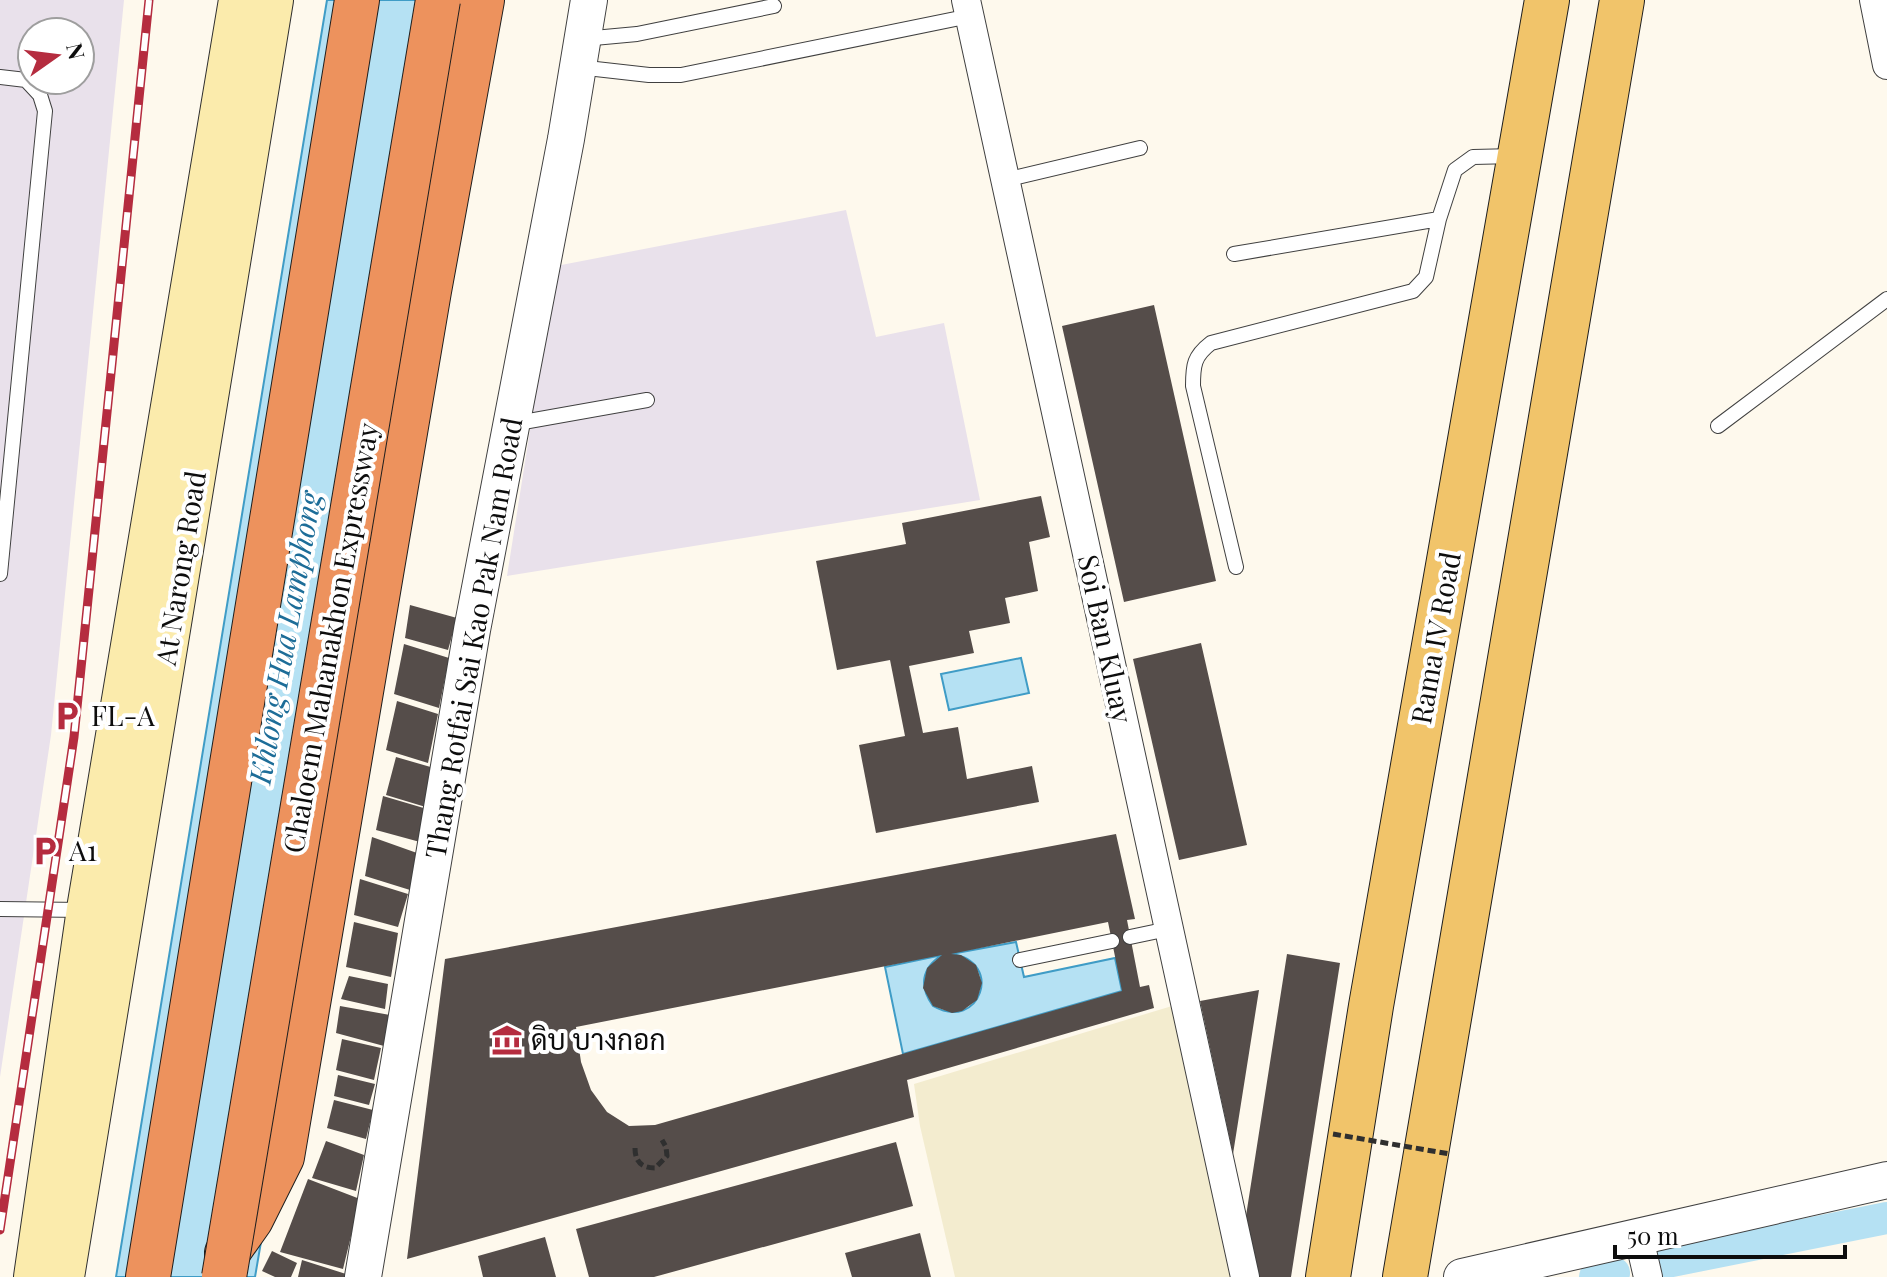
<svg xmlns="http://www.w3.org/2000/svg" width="1887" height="1277" viewBox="0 0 1887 1277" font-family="'Playfair Display',Sarabun,serif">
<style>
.industrial{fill:#e9e1eb;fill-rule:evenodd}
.farmland{fill:#f3eccf}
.water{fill:#b5e1f3;stroke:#3f9cc6;stroke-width:2}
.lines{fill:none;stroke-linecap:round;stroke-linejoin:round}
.canal{stroke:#b5e1f3;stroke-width:32}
.building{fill:#554d4a;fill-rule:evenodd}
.service-casing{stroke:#404040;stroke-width:16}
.minor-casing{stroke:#404040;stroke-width:30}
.tertiary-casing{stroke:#404040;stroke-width:38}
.secondary-casing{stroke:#2f2f2f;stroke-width:42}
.primary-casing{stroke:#1e1e1e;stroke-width:46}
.motorway-casing{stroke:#1e1e1e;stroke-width:46}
.path{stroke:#2f2f2f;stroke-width:5;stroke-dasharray:8 4;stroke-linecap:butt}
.service{stroke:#fff;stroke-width:14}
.minor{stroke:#fff;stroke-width:28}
.tertiary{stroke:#fff;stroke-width:36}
.secondary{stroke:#fbebac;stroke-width:40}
.primary{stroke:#f1c46a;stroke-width:44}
.motorway{stroke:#ed925d;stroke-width:44}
.rail-casing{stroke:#b52c3f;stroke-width:9}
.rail{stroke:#fff;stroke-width:6;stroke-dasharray:18;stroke-linecap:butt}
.motorway-bridge-casing{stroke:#1e1e1e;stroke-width:46;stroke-linecap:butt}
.path-bridge{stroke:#2f2f2f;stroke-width:5;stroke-dasharray:8 4;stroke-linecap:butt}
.motorway-bridge{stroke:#ed925d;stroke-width:44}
.labels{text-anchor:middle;stroke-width:8;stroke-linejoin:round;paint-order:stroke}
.street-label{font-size:28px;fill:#0d0d0d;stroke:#fff}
.poi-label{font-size:28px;fill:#0d0d0d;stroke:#fff;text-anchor:start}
.water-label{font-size:30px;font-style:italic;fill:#1d6d98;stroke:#fff}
</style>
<rect width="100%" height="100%" fill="#fef9ed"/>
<path class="industrial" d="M 0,0 L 124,0 L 51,735 L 0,1077 ZM 32,32 L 80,32 L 80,80 L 32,80 Z
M 846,210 L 876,337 L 944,323 L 980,500 L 507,576 L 556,266 Z"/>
<path class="farmland" d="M 1172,1006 L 1231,1277 L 955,1277 L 920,1126 L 914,1084 Z"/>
<path class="water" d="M 327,0 L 473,0 L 255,1277 L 116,1277 Z
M 1021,658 L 1029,693 L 949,710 L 941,674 Z
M 1016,942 L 1024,977 L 1115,958 L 1122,991 L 903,1054 L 885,967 L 942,955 C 921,968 919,987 933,1006 C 980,1033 1005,961 951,954 Z"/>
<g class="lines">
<path class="canal" d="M 1652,1265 L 1887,1218
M 1595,1277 L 1614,1273"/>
</g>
<path class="building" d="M 1154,305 L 1216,581 L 1124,602 L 1062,326 Z
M 1041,496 L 1050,537 L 1029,542 L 1038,591 L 1005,598 L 1010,623 L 969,631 L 974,653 L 909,666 L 923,733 L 958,727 L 967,779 L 1032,766 L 1039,802 L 876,833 L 859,745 L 905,736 L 890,660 L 837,670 L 816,561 L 906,544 L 902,523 Z
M 410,605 L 457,618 L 448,650 L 405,638 Z
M 1201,643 L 1247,845 L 1179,860 L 1133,659 Z
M 404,644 L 449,658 L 439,708 L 394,694 Z
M 397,701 L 438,714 L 428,763 L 386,750 Z
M 396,757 L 434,768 L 429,808 L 386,795 Z
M 383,796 L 427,809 L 420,842 L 376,830 Z
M 1116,834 L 1135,919 L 1127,920 L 1140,987 L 1149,985 L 1154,1008 L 907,1080 L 914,1117 L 407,1259 L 445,959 ZM 1108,922 L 1122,991 L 655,1125 L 629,1126 L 607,1112 L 591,1090 L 581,1062 L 576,1027 L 942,955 L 927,968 L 923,988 L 933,1006 L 952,1013 L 962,1011 L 977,1000 L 982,983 L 976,965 L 961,955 L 951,954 Z
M 372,837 L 417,853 L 410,890 L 365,876 Z
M 360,879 L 408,894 L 398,927 L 354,915 Z
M 354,922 L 398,933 L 391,977 L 346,967 Z
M 1287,954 L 1340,963 L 1291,1277 L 1252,1277 L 1243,1235 Z
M 349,976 L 388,984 L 385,1009 L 341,999 Z
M 1259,990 L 1233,1154 L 1200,1001 Z
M 340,1006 L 390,1015 L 384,1046 L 336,1033 Z
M 342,1039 L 381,1048 L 374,1080 L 336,1070 Z
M 338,1075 L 375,1084 L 369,1105 L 334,1096 Z
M 334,1100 L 373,1110 L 366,1139 L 327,1128 Z
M 326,1141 L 364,1155 L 356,1191 L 312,1178 Z
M 896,1142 L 913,1206 L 654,1277 L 589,1277 L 576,1229 Z
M 308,1179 L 360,1199 L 343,1269 L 280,1252 Z
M 920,1233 L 931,1277 L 852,1277 L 845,1253 Z
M 545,1237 L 556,1277 L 483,1277 L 478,1256 Z
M 272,1251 L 297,1263 L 291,1277 L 275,1277 L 262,1271 Z
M 302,1260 L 346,1274 L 345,1277 L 298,1277 Z"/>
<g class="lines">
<g class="service-casing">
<path id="service" d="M 583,39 L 637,34 L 774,6
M 578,67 L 649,75 L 681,75 L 970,16
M 0,77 L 26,80 L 40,95 L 45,111 L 0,574
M 1005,180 L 1140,148
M 1234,254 L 1439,219
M 512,424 L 647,400
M 1718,426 L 1887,299
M 1236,567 L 1193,386 C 1193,365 1194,356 1211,343 L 1413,291 L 1426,277 L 1439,219 L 1455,170 L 1473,157 L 1515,156
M 0,909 L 83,910
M 1130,937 L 1168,929
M 1020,960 L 1112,941"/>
</g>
<g class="minor-casing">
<path id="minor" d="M 966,0 L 1245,1277
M 1874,0 L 1887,65
M 1639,1238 L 1648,1277"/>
</g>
<g class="tertiary-casing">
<path id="tertiary" d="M 363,1277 L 472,630 L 566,139 L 589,0
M 1462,1277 L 1887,1180"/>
</g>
<g class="secondary-casing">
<path id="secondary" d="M 34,1277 L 87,909 L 239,0
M 64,1277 L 273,0"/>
</g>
<g class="primary-casing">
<path id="primary" d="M 1328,1277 L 1371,1006 L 1547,0
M 1405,1277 L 1622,0"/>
</g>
<g class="motorway-casing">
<path id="motorway" d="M 227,1253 L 251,1219 L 282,1157 L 429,291 L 482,0
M 148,1277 L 357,0"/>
</g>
<path class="path" d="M 635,1148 C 635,1162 642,1168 655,1168 L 667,1156 L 666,1147 L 662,1140"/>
<use href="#service" class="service"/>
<use href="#minor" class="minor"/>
<use href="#tertiary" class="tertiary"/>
<use href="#secondary" class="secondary"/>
<use href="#primary" class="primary"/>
<use href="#motorway" class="motorway"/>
<g class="rail-casing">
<path id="rail" d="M 0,1230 L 74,737 L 149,0"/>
</g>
<use href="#rail" class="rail"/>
<g class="motorway-bridge-casing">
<path id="motorway-bridge" d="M 224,1277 L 438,0"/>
</g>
<path class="path-bridge" d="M 1333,1134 L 1450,1154"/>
<use href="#motorway-bridge" class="motorway-bridge"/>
</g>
<defs>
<g id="parking-bare" transform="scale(2.4)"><path d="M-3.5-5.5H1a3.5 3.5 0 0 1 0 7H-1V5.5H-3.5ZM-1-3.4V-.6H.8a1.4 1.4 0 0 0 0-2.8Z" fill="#b52c3f" stroke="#fff" stroke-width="2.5" paint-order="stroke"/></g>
<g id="museum-bare" transform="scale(2.4)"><path d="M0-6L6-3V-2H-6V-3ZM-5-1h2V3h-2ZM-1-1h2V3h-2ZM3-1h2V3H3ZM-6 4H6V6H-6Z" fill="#b52c3f" stroke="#fff" stroke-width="2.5" paint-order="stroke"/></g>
</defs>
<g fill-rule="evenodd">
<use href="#parking-bare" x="67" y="716"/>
<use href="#parking-bare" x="45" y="851"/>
<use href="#museum-bare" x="507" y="1040"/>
</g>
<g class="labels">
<g class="street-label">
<text transform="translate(181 568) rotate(-81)" y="10">At Narong Road</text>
<text transform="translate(331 638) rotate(-80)" y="10">Chaloem Mahanakhon Expressway</text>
<text transform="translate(474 638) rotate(-80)" y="10">Thang Rotfai Sai Kao Pak Nam Road</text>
<text transform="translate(1436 638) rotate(-80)" y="10">Rama IV Road</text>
<text transform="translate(1105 639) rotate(78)" y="10">Soi Ban Kluay</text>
</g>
<g class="poi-label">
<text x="91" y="726">FL-A</text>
<text x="69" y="861">A1</text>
<text x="531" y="1050">ดิบ บางกอก</text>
</g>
<g class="water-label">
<text transform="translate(286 638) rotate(-80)" y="10">Khlong Hua Lamphong</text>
</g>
</g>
<g transform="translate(56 56) rotate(76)"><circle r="38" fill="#ffffff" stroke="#9e9e9e" stroke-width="2"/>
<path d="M0-6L14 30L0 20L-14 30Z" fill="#b52c3f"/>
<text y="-12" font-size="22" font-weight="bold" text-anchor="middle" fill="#0d0d0d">N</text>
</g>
<path d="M1615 1245v12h230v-12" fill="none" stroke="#0d0d0d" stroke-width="4"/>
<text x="1627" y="1245" font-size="24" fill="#0d0d0d" stroke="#ffffff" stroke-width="6" paint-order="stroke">50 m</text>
</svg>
